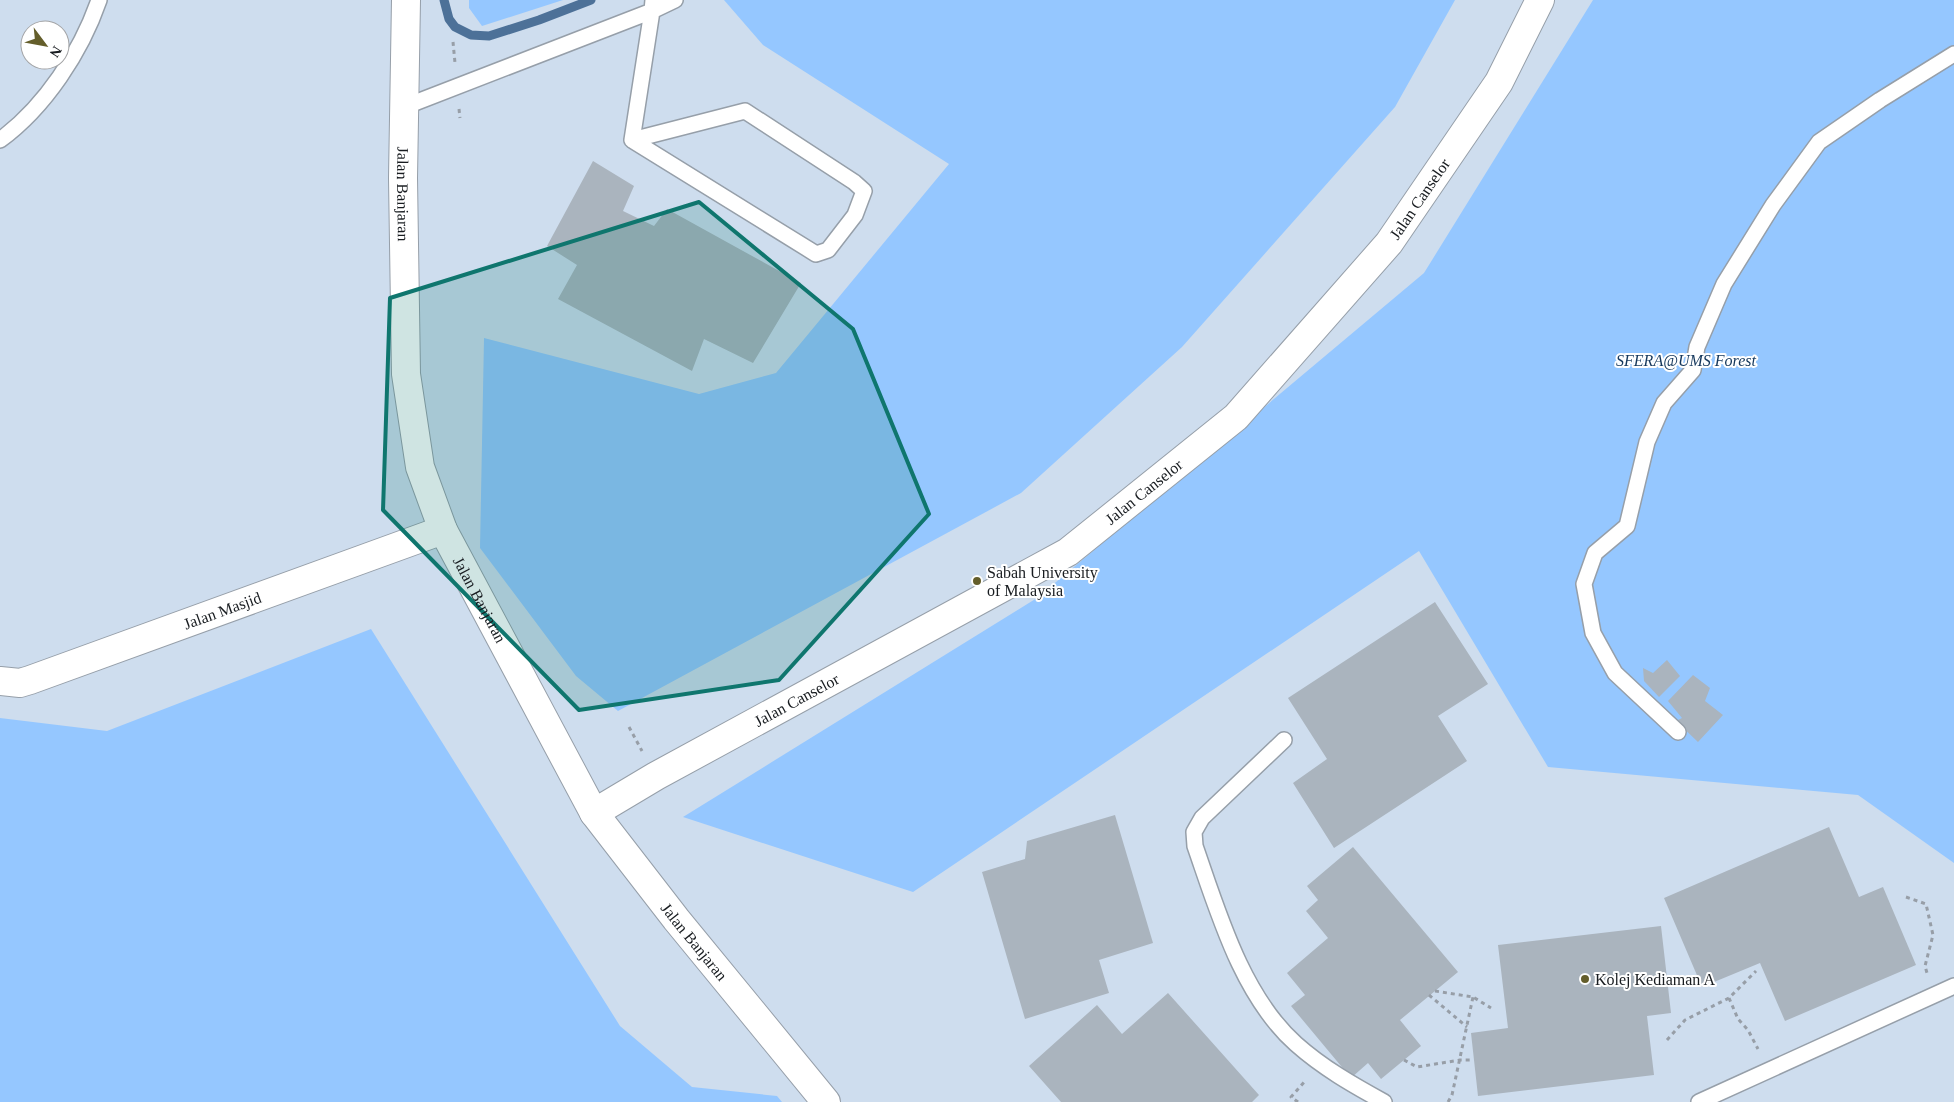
<svg xmlns="http://www.w3.org/2000/svg" width="1954" height="1102" viewBox="0 0 1954 1102" font-family="Georgia,serif">
<style>
.built{fill:#ceddee;fill-rule:evenodd}
.green{fill:#95c7ff}
.lines{fill:none;stroke-linecap:round;stroke-linejoin:round}
.stream{stroke:#4d7198;stroke-width:9}
.building{fill:#aab4be}
.service-casing{stroke:#969fa9;stroke-width:18}
.minor-casing{stroke:#969fa9;stroke-width:30}
.path{stroke:#979ea7;stroke-width:3;stroke-dasharray:4 4;stroke-linecap:butt}
.service{stroke:#fff;stroke-width:15}
.minor{stroke:#fff;stroke-width:28}
.marked{fill:#0f766e;fill-opacity:0.2;stroke:#0f766e;stroke-width:4;stroke-linejoin:round}
.poi-dot{fill:#645e2b;stroke:#fff;stroke-width:2}
.labels{text-anchor:middle;stroke-width:4;stroke-linejoin:round;paint-order:stroke}
.street-label{font-size:16px;fill:#181c20;stroke:#fff}
.park-label{font-size:16px;font-style:italic;fill:#14375c;stroke:#fff}
.poi-label{font-size:16px;fill:#181c20;stroke:#fff;text-anchor:start}
</style>
<rect width="100%" height="100%" fill="#dde6f1"/>
<path class="built" d="M 0,0 L 1954,0 L 1954,1102 L 0,1102 ZM 30,30 L 60,30 L 60,60 L 30,60 Z"/>
<path class="green" d="M 469,0 L 563,0 L 482,26 L 469,8 Z
M 724,0 L 1455,0 L 1395,107 L 1182,347 L 1021,493 L 618,711 L 576,676 L 480,548 L 484,338 L 699,394 L 776,373 L 949,164 L 763,45 Z
M 1593,0 L 1954,0 L 1954,863 L 1858,795 L 1548,767 L 1419,551 L 913,892 L 683,817 L 1037,598 L 1424,273 Z
M 371,629 L 620,1026 L 692,1087 L 777,1096 L 782,1102 L 0,1102 L 0,718 L 107,731 Z"/>
<g class="lines">
<path class="stream" d="M 444,0 L 449,19 L 455,27 L 471,35 L 489,36 L 539,20 L 591,0"/>
</g>
<path class="building" d="M 593,161 L 634,186 L 623,211 L 654,226 L 667,209 L 801,283 L 753,363 L 704,339 L 692,371 L 558,299 L 577,265 L 547,246 Z
M 1435,602 L 1488,684 L 1438,716 L 1467,761 L 1334,848 L 1293,783 L 1327,759 L 1288,698 Z
M 1667,660 L 1680,676 L 1659,697 L 1644,681 L 1643,668 L 1653,673 Z
M 1693,675 L 1710,688 L 1705,701 L 1723,715 L 1698,742 L 1676,721 L 1682,718 L 1668,701 Z
M 1115,815 L 1153,943 L 1099,960 L 1109,993 L 1025,1019 L 982,872 L 1025,859 L 1027,841 Z
M 1829,827 L 1859,897 L 1883,887 L 1916,965 L 1785,1021 L 1760,963 L 1702,987 L 1664,898 Z
M 1353,847 L 1458,972 L 1400,1020 L 1421,1046 L 1381,1079 L 1368,1063 L 1351,1078 L 1291,1006 L 1305,995 L 1287,973 L 1328,938 L 1306,911 L 1318,900 L 1307,886 Z
M 1661,926 L 1671,1013 L 1647,1016 L 1654,1075 L 1478,1096 L 1471,1033 L 1508,1028 L 1498,945 Z
M 1168,993 L 1259,1095 L 1252,1102 L 1061,1102 L 1029,1066 L 1097,1005 L 1122,1034 Z"/>
<g class="lines">
<g class="service-casing">
<path id="service" d="M 404,107 L 652,11 L 653,0
M 745,111 L 854,182 L 864,191 L 855,215 L 828,250 L 816,254 L 632,140 Z
M 0,140 C 45,107 81,52 99,0
M 632,140 L 652,11 L 675,0
M 1678,732 L 1615,673 L 1593,633 L 1584,584 L 1595,553 L 1627,526 L 1647,442 L 1664,403 L 1693,370 L 1697,347 L 1724,284 L 1773,205 L 1819,142 L 1880,100 L 1954,54
M 1284,740 L 1202,818 L 1194,832 L 1195,846 C 1218,912 1242,996 1296,1044 C 1323,1068 1353,1085 1384,1102
M 1699,1102 L 1954,986"/>
</g>
<g class="minor-casing">
<g id="minor">
<path id="s1" d="M 406,0 L 403,178 L 406,374 L 420,467 L 443,530 L 594,813 L 676,919 L 826,1102"/>
<path id="s2" d="M 0,681 L 20,683 L 30,680 L 443,530"/>
<path id="s3" d="M 594,813 L 656,776 L 1068,552 L 1236,417 L 1389,243 L 1499,82 L 1540,0"/>
</g>
</g>
<path class="path" d="M 453,42 L 455,63
M 459,109 L 460,118
M 629,727 L 642,751
M 1906,897 L 1926,904 L 1933,935 L 1925,966 L 1927,973
M 1435,991 L 1473,997 L 1491,1008
M 1429,995 L 1467,1027
M 1729,998 L 1738,1019 L 1748,1030 L 1758,1049
M 1667,1040 L 1685,1020 L 1729,998 L 1756,971
M 1404,1060 L 1417,1067 L 1460,1060 L 1470,1060
M 1298,1102 L 1291,1097 L 1305,1081
M 1448,1102 L 1452,1095 L 1473,997"/>
<use href="#service" class="service"/>
<use href="#minor" class="minor"/>
</g>
<path class="marked" d="M 699,202 L 853,329 L 929,514 L 779,680 L 579,710 L 383,510 L 390,298 Z"/>
<g class="poi-dot">
<circle cx="977" cy="581" r="5"/>
<circle cx="1585" cy="979" r="5"/>
</g>
<g class="labels">
<g class="street-label">
<text dy="6" stroke="none"><textPath href="#s1" startOffset="194">Jalan Banjaran</textPath></text>
<text dy="6" stroke="none"><textPath href="#s3" startOffset="1042">Jalan Canselor</textPath></text>
<text dy="6" stroke="none"><textPath href="#s3" startOffset="638">Jalan Canselor</textPath></text>
<text dy="6" stroke="none"><textPath href="#s1" startOffset="614">Jalan Banjaran</textPath></text>
<text dy="6" stroke="none"><textPath href="#s2" startOffset="235">Jalan Masjid</textPath></text>
<text dy="6" stroke="none"><textPath href="#s3" startOffset="232">Jalan Canselor</textPath></text>
<text dy="6" stroke="none"><textPath href="#s1" startOffset="1019">Jalan Banjaran</textPath></text>
</g>
<g class="park-label">
<text x="1686" y="366">SFERA@UMS Forest</text>
</g>
<g class="poi-label">
<text x="987" y="578">Sabah University<tspan x="987" dy="18">of Malaysia</tspan></text>
<text x="1595" y="985">Kolej Kediaman A</text>
</g>
</g>
<g transform="translate(45 45) rotate(122)"><circle r="24" fill="#ffffff" stroke="#a3a4a6"/>
<path d="M0-4L9 19L0 12L-9 19Z" fill="#645e2b"/>
<text y="-8" font-size="14" font-weight="bold" text-anchor="middle" fill="#181c20">N</text>
</g>
</svg>
